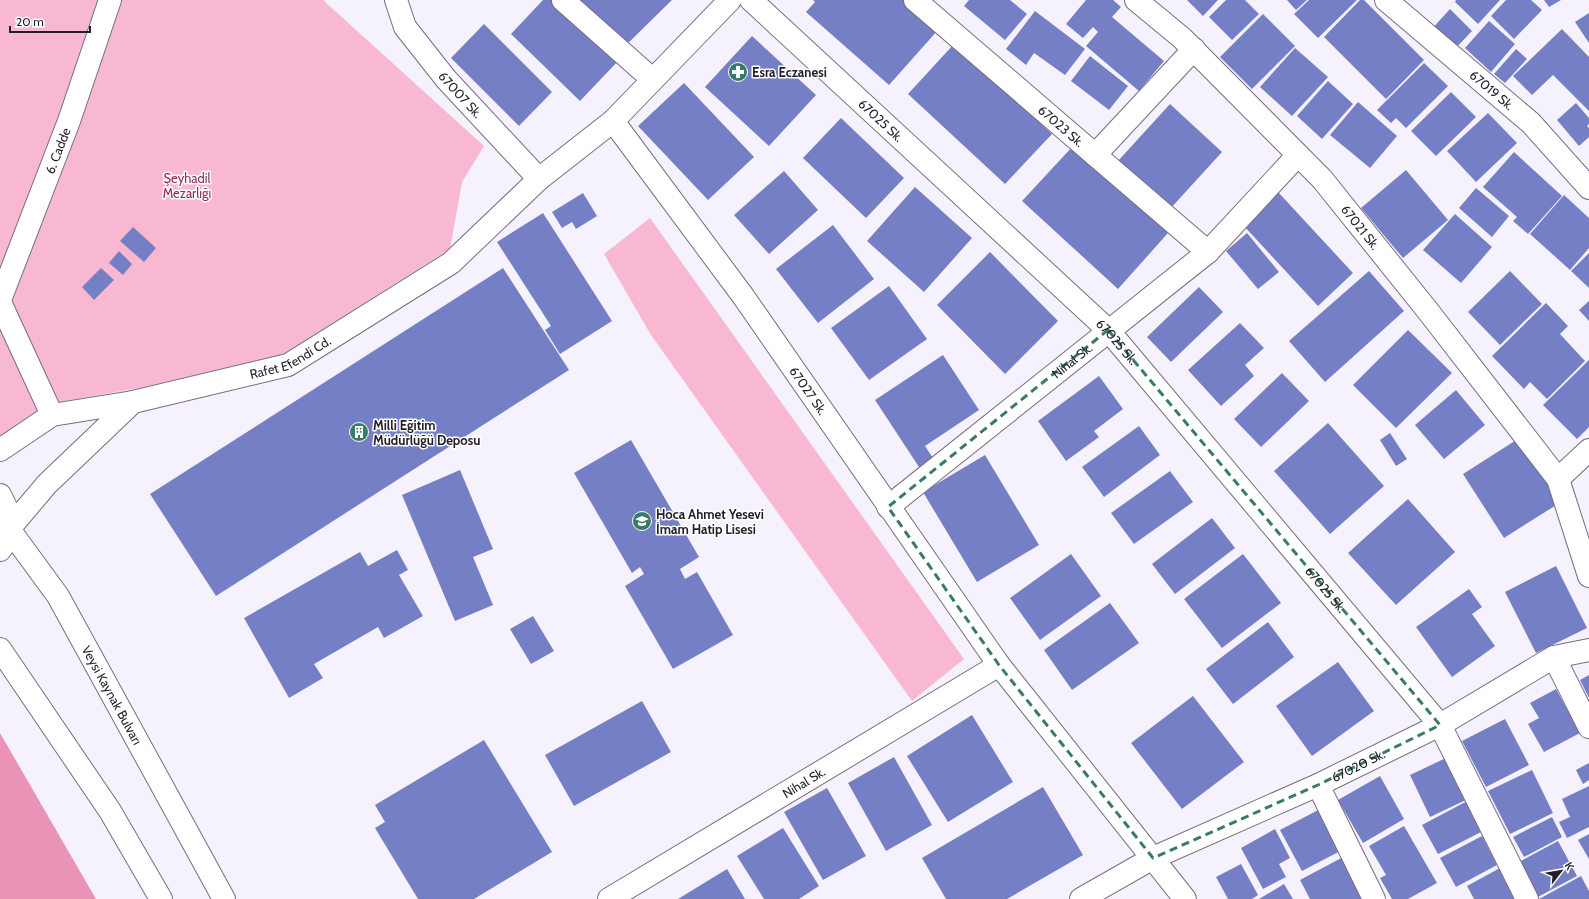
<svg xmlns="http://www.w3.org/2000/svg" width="1589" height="899" viewBox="0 0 1589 899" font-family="Cabin,sans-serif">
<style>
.green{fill:#f8b8d1}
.forest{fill:#e994b6}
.building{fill:#757fc6}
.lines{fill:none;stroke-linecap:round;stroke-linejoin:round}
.minor-casing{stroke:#766d85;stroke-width:24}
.major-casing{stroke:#766d85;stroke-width:24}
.minor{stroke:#fff;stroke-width:22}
.major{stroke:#fff;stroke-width:22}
.marked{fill:none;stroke:#3a7a68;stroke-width:3;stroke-dasharray:8 5;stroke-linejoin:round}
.labels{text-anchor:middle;stroke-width:3;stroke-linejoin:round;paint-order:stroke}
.poi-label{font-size:13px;font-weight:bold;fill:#221f28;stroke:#fff;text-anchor:start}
.street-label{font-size:13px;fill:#221f28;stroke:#fff}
.park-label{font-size:13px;fill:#8e2d5c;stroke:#fff}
</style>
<rect width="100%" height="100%" fill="#f6f2fd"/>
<path class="green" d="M 0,0 L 323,0 L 484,146 L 462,182 L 450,249 L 281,355 L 139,388 L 47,404 L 0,436 Z
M 650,218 L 964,659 L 912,701 L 651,335 L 604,254 Z"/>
<path class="forest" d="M 0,733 L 96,899 L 0,899 Z"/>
<path class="building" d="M 543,0 L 559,0 L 620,59 L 580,101 L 511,34 Z
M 574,0 L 672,0 L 622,49 Z
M 813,0 L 904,0 L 938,30 L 889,85 L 806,12 L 815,2 Z
M 969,0 L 1010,0 L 1027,14 L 1005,40 L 964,6 Z
M 1086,0 L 1113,0 L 1121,7 L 1112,17 L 1164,61 L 1139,91 L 1086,46 L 1098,32 L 1093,27 L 1083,38 L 1066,24 Z
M 1187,0 L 1218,0 L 1203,16 Z
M 1226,0 L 1245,0 L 1259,14 L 1232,40 L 1209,17 Z
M 1287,0 L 1307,0 L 1296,10 Z
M 1309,0 L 1357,0 L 1318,38 L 1294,14 Z
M 1360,0 L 1364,0 L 1424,60 L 1386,99 L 1324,37 Z
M 1456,0 L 1500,0 L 1478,24 L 1455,2 Z
M 1506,0 L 1531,0 L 1542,10 L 1514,39 L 1491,16 Z
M 1544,0 L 1561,0 L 1549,7 Z
M 1450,9 L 1472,31 L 1452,52 L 1430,31 Z
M 1035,11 L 1085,49 L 1065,75 L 1034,53 L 1026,65 L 1006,49 Z
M 1589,13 L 1589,43 L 1575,22 Z
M 1263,14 L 1295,46 L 1252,89 L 1220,57 Z
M 1489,21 L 1515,44 L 1491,72 L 1465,48 Z
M 484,24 L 552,92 L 519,126 L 451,58 Z
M 1562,29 L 1589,57 L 1589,111 L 1553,75 L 1532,95 L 1513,76 Z
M 752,36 L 816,95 L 769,146 L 705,87 Z
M 954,44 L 1052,134 L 1005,184 L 908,94 Z
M 1295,48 L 1328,77 L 1292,116 L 1260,87 Z
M 1516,49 L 1527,59 L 1505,83 L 1494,74 Z
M 1090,56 L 1128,86 L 1109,110 L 1071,81 Z
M 1424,63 L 1448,86 L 1406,128 L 1396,118 L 1391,123 L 1377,110 Z
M 1328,81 L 1353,104 L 1322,139 L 1297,116 Z
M 684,83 L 754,157 L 708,200 L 638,126 Z
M 1451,92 L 1476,117 L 1436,156 L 1411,131 Z
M 1358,102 L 1397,136 L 1370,168 L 1330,135 Z
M 1576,103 L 1589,118 L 1589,124 L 1587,126 L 1589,128 L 1589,137 L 1579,146 L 1557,120 Z
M 1170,104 L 1222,152 L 1170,209 L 1118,161 Z
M 1488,113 L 1517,143 L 1476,182 L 1447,151 Z
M 841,118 L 904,178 L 866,218 L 803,158 Z
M 1073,146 L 1168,233 L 1118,289 L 1022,201 Z
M 1514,152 L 1562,196 L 1528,234 L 1513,221 L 1517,217 L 1483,187 Z
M 1406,170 L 1448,220 L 1403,258 L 1361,208 Z
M 784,171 L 818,210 L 769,254 L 734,215 Z
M 915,187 L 972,238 L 924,292 L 867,241 Z
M 1476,188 L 1509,216 L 1492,237 L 1459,208 Z
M 1278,192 L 1353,273 L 1318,306 L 1243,225 Z
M 583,193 L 597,216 L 576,229 L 572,222 L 562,228 L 552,212 Z
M 1564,195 L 1589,218 L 1589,248 L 1570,270 L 1530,234 Z
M 543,213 L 612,321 L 560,354 L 545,330 L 551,326 L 497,242 Z
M 1455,214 L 1492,247 L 1461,283 L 1423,250 Z
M 833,225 L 874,279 L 818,323 L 776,269 Z
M 133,227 L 156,248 L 144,262 L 120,241 Z
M 1247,233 L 1279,272 L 1258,289 L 1226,251 Z
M 119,251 L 132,264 L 123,275 L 109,263 Z
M 990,252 L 1058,321 L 1005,374 L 937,305 Z
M 1589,253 L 1589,288 L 1571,271 Z
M 101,268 L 114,280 L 94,300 L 82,287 Z
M 503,268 L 569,370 L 216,596 L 150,494 Z
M 1369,271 L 1404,311 L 1325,382 L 1289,341 Z
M 1510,271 L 1542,304 L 1500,345 L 1468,312 Z
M 889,286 L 927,339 L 869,380 L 831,328 Z
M 1199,287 L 1223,312 L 1171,362 L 1147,337 Z
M 1589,301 L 1589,321 L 1579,310 Z
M 1546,303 L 1568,326 L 1560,334 L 1585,361 L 1547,399 L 1530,382 L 1524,389 L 1492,356 Z
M 1240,323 L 1264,348 L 1245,365 L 1254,376 L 1221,406 L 1188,370 Z
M 1408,330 L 1452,373 L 1396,428 L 1353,385 Z
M 943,355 L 979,410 L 925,446 L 933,458 L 919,467 L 875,400 Z
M 1589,360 L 1589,427 L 1577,439 L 1543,405 Z
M 1282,373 L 1309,401 L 1261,447 L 1234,419 Z
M 1099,376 L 1123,409 L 1094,431 L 1099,437 L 1066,461 L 1038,421 Z
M 1456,390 L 1485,425 L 1444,459 L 1415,425 Z
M 1328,423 L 1384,486 L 1330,534 L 1274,471 Z
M 1139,426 L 1160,455 L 1104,497 L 1082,467 Z
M 1390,433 L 1407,459 L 1396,466 L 1380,440 Z
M 1521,437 L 1561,502 L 1504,538 L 1463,474 Z
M 631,440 L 699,557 L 680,569 L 685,579 L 697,572 L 733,635 L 673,669 L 625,586 L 644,574 L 640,567 L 632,573 L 574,473 Z
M 985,455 L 1039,545 L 977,582 L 923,492 Z
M 460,470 L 493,549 L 473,557 L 493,605 L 455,621 L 402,495 Z
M 1170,471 L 1193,502 L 1134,544 L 1111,513 Z
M 1408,499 L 1455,552 L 1396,605 L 1348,553 Z
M 1212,518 L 1235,548 L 1175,594 L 1152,564 Z
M 397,550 L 408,570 L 399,575 L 423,616 L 384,638 L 378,627 L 314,664 L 323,678 L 289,698 L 244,618 L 360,552 L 368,566 Z
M 1071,554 L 1101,596 L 1040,640 L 1010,598 Z
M 1243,554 L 1281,603 L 1222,648 L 1184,599 Z
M 1556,566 L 1587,628 L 1536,653 L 1505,592 Z
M 1469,589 L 1482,607 L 1472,614 L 1495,646 L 1452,677 L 1416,627 Z
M 1110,603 L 1139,643 L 1072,690 L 1044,650 Z
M 533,616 L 554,651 L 531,664 L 510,629 Z
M 1268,622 L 1294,657 L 1233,704 L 1206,669 Z
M 1338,662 L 1374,711 L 1312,756 L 1276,706 Z
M 1589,675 L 1589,698 L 1580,680 Z
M 1556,689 L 1580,733 L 1544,752 L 1528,724 L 1539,718 L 1530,703 Z
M 1193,696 L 1244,762 L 1182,809 L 1131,743 Z
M 642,701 L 671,752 L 574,806 L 545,755 Z
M 972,715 L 1013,782 L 948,822 L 907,756 Z
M 1505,719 L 1529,765 L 1486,787 L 1462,741 Z
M 484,740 L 552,852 L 474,899 L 418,899 L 375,828 L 385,822 L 375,805 Z
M 894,757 L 932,825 L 886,851 L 848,783 Z
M 1448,757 L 1468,799 L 1430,817 L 1410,775 Z
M 1589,763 L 1589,780 L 1583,784 L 1576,770 Z
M 1532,770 L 1553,813 L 1510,834 L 1488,791 Z
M 1380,776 L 1404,819 L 1363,843 L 1338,800 Z
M 1589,786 L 1589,827 L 1567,838 L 1559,822 L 1570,817 L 1562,799 Z
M 1043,787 L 1083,855 L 1007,899 L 946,899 L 922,858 Z
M 827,788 L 866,856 L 823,880 L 784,812 Z
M 1471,799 L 1487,829 L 1438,854 L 1422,825 Z
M 1322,808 L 1344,849 L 1302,871 L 1280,830 Z
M 1552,817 L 1562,837 L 1524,857 L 1513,837 Z
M 1404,826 L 1437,883 L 1408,899 L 1392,899 L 1380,878 L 1386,875 L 1369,846 Z
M 783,828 L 819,886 L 799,899 L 764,899 L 737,856 Z
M 1275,829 L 1290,858 L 1279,864 L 1286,877 L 1263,889 L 1241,848 Z
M 1589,834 L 1589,859 L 1578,840 Z
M 1482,836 L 1497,865 L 1456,887 L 1440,858 Z
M 1558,841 L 1577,876 L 1536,898 L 1517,863 Z
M 1345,856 L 1367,899 L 1310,899 L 1300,880 Z
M 1241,864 L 1258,895 L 1252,899 L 1228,899 L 1216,877 Z
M 1500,868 L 1517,899 L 1474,899 L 1467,886 Z
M 727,869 L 745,899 L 678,899 Z
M 1581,876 L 1589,891 L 1589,899 L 1539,899 Z
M 1284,884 L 1293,899 L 1259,899 Z"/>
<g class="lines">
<g class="minor-casing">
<g id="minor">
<path id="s1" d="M 396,0 L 405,27 L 446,79 L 539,179"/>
<path d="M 563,0 L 652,79"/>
<path id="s2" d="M 751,0 L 1108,330 L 1440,725 L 1527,899"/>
<path id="s3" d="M 915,0 L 1208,252"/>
<path id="s4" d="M 1136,0 L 1182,38 L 1322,179 L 1428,311 L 1558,479 L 1589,576"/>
<path id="s5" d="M 1386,0 L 1531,123 L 1589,188"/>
<path id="s6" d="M 613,121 L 743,296 L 999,665 L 1185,899"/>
<path d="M 1095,155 L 1194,49"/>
<path id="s7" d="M 0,300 L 69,121 L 110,0"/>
<path d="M 0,302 L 52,415"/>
<path d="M 1558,479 L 1589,450"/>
<path id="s8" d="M 0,495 L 9,513 L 9,529 L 58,596 L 224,899"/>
<path id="s9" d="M 888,507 L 1208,252 L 1298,155"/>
<path id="s10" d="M 0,550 L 5,543 L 9,529 L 47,484 L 133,402 L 288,365 L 451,263 L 539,179 L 613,121 L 730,0"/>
<path d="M 0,649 L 110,811 L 161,899"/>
<path d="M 1554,657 L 1589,727"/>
<path d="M 1318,785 L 1374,899"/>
<path id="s11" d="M 609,899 L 999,665"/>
<path id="s12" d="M 1081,899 L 1153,858 L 1318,785 L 1440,725 L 1554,657 L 1589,650"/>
</g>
</g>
<g class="major-casing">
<path id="major" d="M 0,450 L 52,415 L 133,402"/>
</g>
<use href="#minor" class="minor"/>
<use href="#major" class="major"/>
</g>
<path class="marked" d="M 1108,330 L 1440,725 L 1318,785 L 1153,858 L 999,665 L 888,507 Z"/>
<defs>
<g id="pharmacy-disc" transform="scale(1)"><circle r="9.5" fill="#3a7a68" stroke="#fff"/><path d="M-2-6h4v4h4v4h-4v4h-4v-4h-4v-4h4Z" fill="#fff"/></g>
<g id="building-disc" transform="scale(1)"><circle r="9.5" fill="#3a7a68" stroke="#fff"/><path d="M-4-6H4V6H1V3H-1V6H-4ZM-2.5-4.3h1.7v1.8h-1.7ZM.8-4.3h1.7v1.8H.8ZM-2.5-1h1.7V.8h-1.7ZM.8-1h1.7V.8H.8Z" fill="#fff"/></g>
<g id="school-disc" transform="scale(1)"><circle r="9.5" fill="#3a7a68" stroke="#fff"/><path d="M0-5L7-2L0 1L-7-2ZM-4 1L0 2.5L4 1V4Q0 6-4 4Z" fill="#fff"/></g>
</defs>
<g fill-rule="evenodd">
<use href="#pharmacy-disc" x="738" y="72"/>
<use href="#building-disc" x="359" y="432"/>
<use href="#school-disc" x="642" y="521"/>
</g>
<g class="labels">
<g class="poi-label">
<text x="752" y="77">Esra Eczanesi</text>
<text x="373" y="430">Milli Eğitim<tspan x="373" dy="15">Müdürlüğü Deposu</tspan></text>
<text x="656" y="519">Hoca Ahmet Yesevi<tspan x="656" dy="15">İmam Hatip Lisesi</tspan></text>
</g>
<g class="street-label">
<text dy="5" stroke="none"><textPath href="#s5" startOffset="139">67019 Sk.</textPath></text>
<text dy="5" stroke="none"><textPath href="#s1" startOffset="116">67007 Sk.</textPath></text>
<text dy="5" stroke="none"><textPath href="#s2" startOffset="177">67025 Sk.</textPath></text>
<text dy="5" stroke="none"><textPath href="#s3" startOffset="193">67023 Sk.</textPath></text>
<text dy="5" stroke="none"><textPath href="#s7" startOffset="160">6. Cadde</textPath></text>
<text dy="5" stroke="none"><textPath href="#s4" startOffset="320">67021 Sk.</textPath></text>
<text dy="5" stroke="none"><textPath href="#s2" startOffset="501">67025 Sk.</textPath></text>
<text dy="5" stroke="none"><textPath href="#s10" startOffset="365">Rafet Efendi Cd.</textPath></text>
<text dy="5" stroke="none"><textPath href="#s9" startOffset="235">Nihal Sk.</textPath></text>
<text dy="5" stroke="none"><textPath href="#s6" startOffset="333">67027 Sk.</textPath></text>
<text dy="5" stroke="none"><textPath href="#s2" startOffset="825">67025 Sk.</textPath></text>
<text dy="5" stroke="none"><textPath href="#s8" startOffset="232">Veysi Kaynak Bulvarı</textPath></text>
<text dy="5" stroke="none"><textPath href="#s12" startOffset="308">67020 Sk.</textPath></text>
<text dy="5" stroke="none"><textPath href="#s11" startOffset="227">Nihal Sk.</textPath></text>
</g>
<g class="park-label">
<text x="187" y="183">Şeyhadil<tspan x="187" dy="15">Mezarlığı</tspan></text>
</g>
</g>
<g transform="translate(1561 871) rotate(59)" stroke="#ffffff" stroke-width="3" paint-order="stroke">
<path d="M0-3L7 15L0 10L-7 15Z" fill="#221f28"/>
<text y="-6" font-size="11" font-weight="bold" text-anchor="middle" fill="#221f28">K</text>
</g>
<path d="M10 26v6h80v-6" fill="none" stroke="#221f28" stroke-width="2"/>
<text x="16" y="26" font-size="12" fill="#221f28" stroke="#ffffff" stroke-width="3" paint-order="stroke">20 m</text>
</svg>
